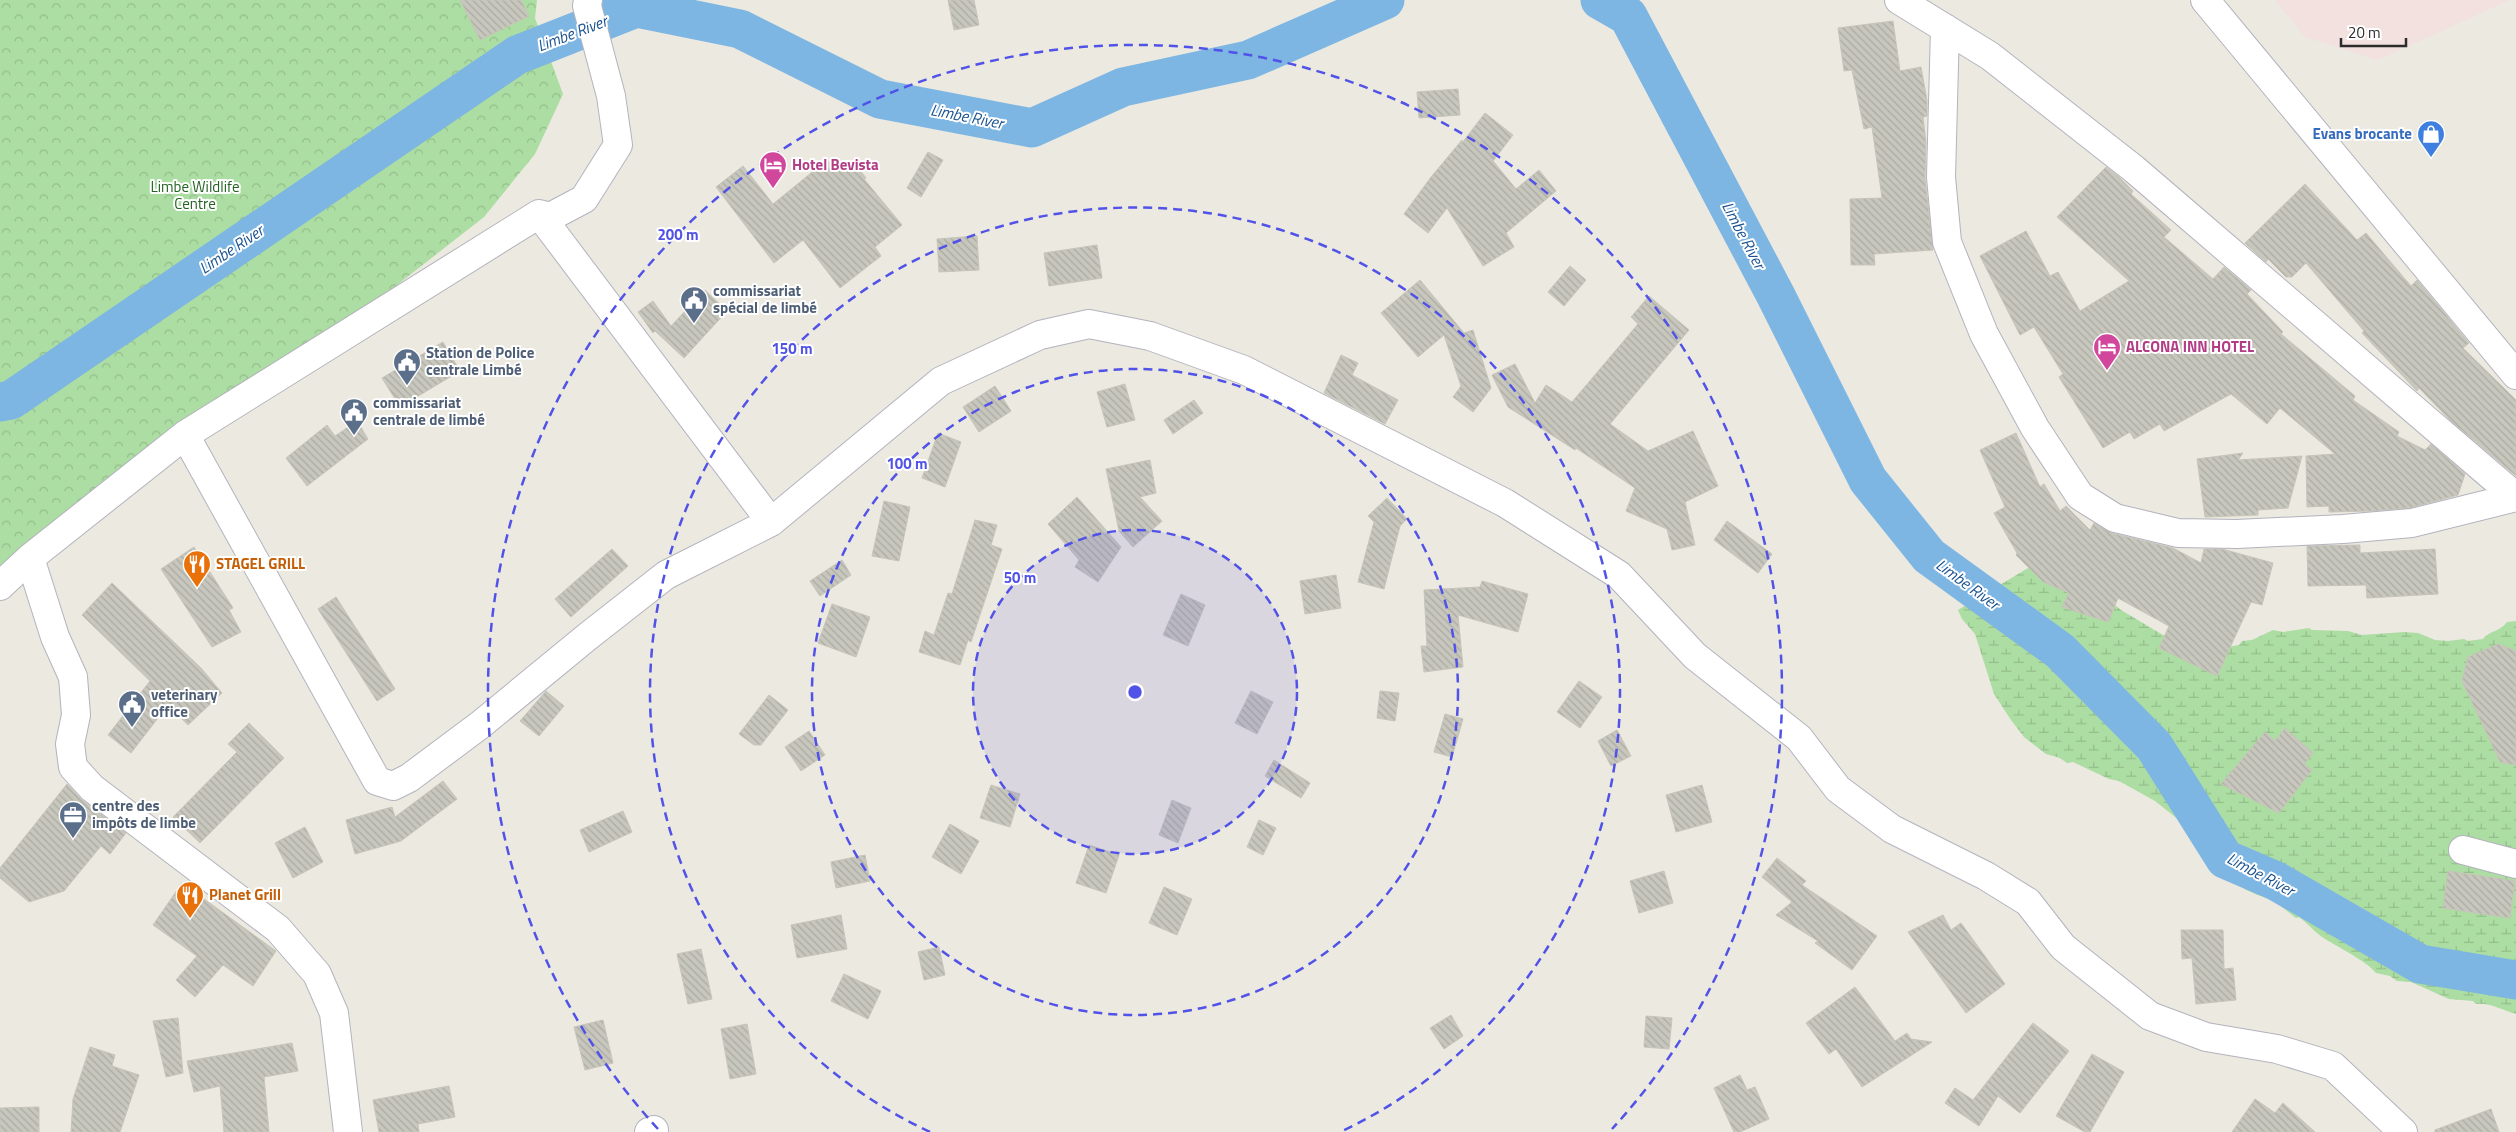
<svg xmlns="http://www.w3.org/2000/svg" width="2516" height="1132" viewBox="0 0 2516 1132" font-family="'Titillium Web',sans-serif">
<style>
.medical{fill:#f2e1de}
.wetland{fill:url(#wetland-marsh)}
.park{fill:url(#park-crowns)}
.lines{fill:none;stroke-linecap:round;stroke-linejoin:round}
.river{stroke:#7eb6e3;stroke-width:39}
.building{fill:url(#building-back-hatch);stroke:#c7c5b9}
.minor-casing{stroke:#b3b3be;stroke-width:30}
.minor{stroke:#fff;stroke-width:28}
.ring{fill:none;stroke:#5152e7;stroke-width:2.5;stroke-dasharray:9 6}
.labels{text-anchor:middle;stroke-width:4;stroke-linejoin:round;paint-order:stroke}
.shop-label{font-size:15px;font-weight:bold;fill:#366cbe;stroke:#fff;text-anchor:end}
.hotel-label{font-size:15px;font-weight:bold;fill:#b23c85;stroke:#fff;text-anchor:start}
.park-label{font-size:15px;fill:#246222;stroke:#fff}
.service-label{font-size:15px;font-weight:bold;fill:#4e5e75;stroke:#fff;text-anchor:start}
.food-label{font-size:15px;font-weight:bold;fill:#c56008;stroke:#fff;text-anchor:start}
.water-label{font-size:16px;font-style:italic;fill:#1c5390;stroke:#fff}
.centre{fill:#5152e7;stroke:#fff;stroke-width:2.5}
.ring-label{font-size:15px;text-anchor:middle;font-weight:bold;fill:#5152e7;stroke:#fff;stroke-width:4;stroke-linejoin:round;paint-order:stroke}
</style>
<defs>
<pattern id="wetland-marsh" width="20" height="14" patternUnits="userSpaceOnUse" patternTransform="scale(1.25)"><rect width="20" height="14" fill="#acdda2"/><path d="M1 5h8M5 5V1M11 12h8M15 12V8" fill="none" stroke="#94be8c"/></pattern>
<pattern id="park-crowns" width="20" height="18" patternUnits="userSpaceOnUse" patternTransform="scale(1.25)"><rect width="20" height="18" fill="#acdda2"/><path d="M2 6a3 3 0 1 1 6 0M12 15a3 3 0 1 1 6 0" fill="none" stroke="#94be8c"/></pattern>
<pattern id="building-back-hatch" width="6" height="6" patternUnits="userSpaceOnUse" patternTransform="scale(1.25)"><rect width="6" height="6" fill="#c8c7be"/><path d="M-1 5l2 2M0 0l6 6M5-1l2 2" fill="none" stroke="#acaba3"/></pattern>
</defs>
<rect width="100%" height="100%" fill="#ece9e0"/>
<path class="medical" d="M 2275,0 L 2510,0 L 2378,60 L 2305,37 Z"/>
<path class="wetland" d="M 2053,553 L 2121,610 L 2163,635 L 2211,650 L 2239,645 L 2242,641 L 2252,640 L 2273,630 L 2283,632 L 2309,628 L 2312,630 L 2348,631 L 2362,635 L 2404,632 L 2418,633 L 2435,640 L 2448,641 L 2464,639 L 2468,641 L 2483,639 C 2490,630 2500,632 2507,622 L 2516,621 L 2516,1014 C 2504,1011 2490,1002 2476,1004 L 2473,1001 L 2449,999 L 2411,982 L 2397,981 L 2390,976 L 2376,973 C 2368,962 2336,946 2322,937 C 2314,931 2307,923 2299,917 L 2296,918 C 2288,912 2278,903 2269,899 C 2253,893 2237,889 2230,872 C 2227,865 2222,863 2221,855 L 2213,850 L 2213,847 L 2155,801 L 2119,781 L 2109,779 L 2073,762 L 2067,763 L 2060,758 L 2046,754 L 2024,737 L 2011,720 L 1994,694 L 1975,634 L 1962,619 L 1958,610 Z"/>
<path class="park" d="M 0,0 L 537,0 L 535,18 L 563,94 L 535,154 L 484,217 L 0,595 Z"/>
<g class="lines">
<path class="river" d="M 1600,0 L 1628,16 L 1776,296 L 1868,480 L 1929,556 L 2060,651 L 2154,746 L 2225,859 L 2276,881 L 2420,964 L 2516,980
M 0,402 L 11,400 L 517,55 L 636,8 L 740,29 L 880,99 L 1032,128 L 1123,87 L 1248,60 L 1385,0"/>
</g>
<path class="building" d="M 460,0 L 521,0 L 529,16 L 480,40 Z
M 948,0 L 974,0 L 979,25 L 954,30 Z
M 1893,21 L 1900,71 L 1921,67 L 1927,100 L 1927,116 L 1923,117 L 1926,142 L 1925,178 L 1933,250 L 1874,254 L 1875,265 L 1851,265 L 1850,199 L 1882,198 L 1872,127 L 1864,129 L 1852,70 L 1844,71 L 1838,28 Z
M 1458,89 L 1460,115 L 1419,118 L 1417,92 Z
M 1485,113 L 1513,135 L 1493,161 L 1516,189 L 1539,170 L 1556,191 L 1506,233 L 1514,247 L 1483,266 L 1447,208 L 1428,233 L 1404,214 L 1431,177 L 1462,140 L 1462,143 Z
M 928,152 L 943,160 L 921,197 L 907,188 Z
M 827,160 L 837,172 L 853,162 L 866,178 L 864,179 L 902,225 L 875,247 L 881,256 L 840,288 L 803,240 L 774,263 L 716,187 L 743,166 L 773,204 Z
M 2106,167 L 2119,177 L 2133,191 L 2131,194 L 2171,230 L 2164,237 L 2213,279 L 2224,267 L 2251,290 L 2247,294 L 2283,332 L 2281,334 L 2355,396 L 2353,400 L 2399,432 L 2397,436 L 2425,450 L 2431,444 L 2465,474 L 2458,495 L 2409,508 L 2371,511 L 2329,512 L 2329,506 L 2307,507 L 2306,456 L 2335,454 L 2280,408 L 2267,424 L 2231,394 L 2164,431 L 2160,424 L 2134,439 L 2130,432 L 2103,448 L 2059,377 L 2063,374 L 2034,327 L 2020,335 L 1980,256 L 2026,231 L 2050,276 L 2058,272 L 2080,311 L 2129,281 L 2057,217 Z
M 2305,184 L 2357,240 L 2366,233 L 2411,286 L 2417,280 L 2469,343 L 2463,348 L 2516,400 L 2516,476 L 2452,422 L 2419,388 L 2417,391 L 2362,333 L 2364,331 L 2306,263 L 2292,277 L 2286,277 L 2268,259 L 2266,262 L 2245,243 Z
M 977,236 L 979,270 L 939,272 L 937,239 Z
M 1097,245 L 1102,278 L 1049,286 L 1044,253 Z
M 1570,266 L 1586,280 L 1564,306 L 1548,292 Z
M 1420,280 L 1464,333 L 1473,330 L 1491,388 L 1473,412 L 1453,397 L 1461,386 L 1444,335 L 1418,357 L 1381,313 Z
M 705,290 L 727,311 L 684,358 L 655,331 L 653,333 L 638,312 L 653,301 L 671,326 Z
M 1649,296 L 1689,330 L 1610,424 L 1648,451 L 1693,431 L 1718,486 L 1685,502 L 1695,545 L 1672,550 L 1667,529 L 1626,511 L 1635,488 L 1576,448 L 1575,450 L 1508,407 L 1492,375 L 1515,364 L 1535,403 L 1546,385 L 1572,402 L 1638,324 L 1631,317 Z
M 443,342 L 460,371 L 400,407 L 382,378 Z
M 1341,355 L 1358,363 L 1352,375 L 1398,400 L 1385,424 L 1324,393 Z
M 1125,384 L 1135,420 L 1107,427 L 1097,392 Z
M 995,386 L 1011,411 L 979,432 L 963,407 Z
M 1194,400 L 1203,413 L 1173,434 L 1164,420 Z
M 357,421 L 368,439 L 307,486 L 286,458 L 327,425 L 335,436 Z
M 938,433 L 961,442 L 945,487 L 922,478 Z
M 2016,433 L 2040,487 L 2044,484 L 2060,511 L 2066,506 L 2090,530 L 2094,523 L 2111,533 L 2173,548 L 2201,563 L 2204,549 L 2222,549 L 2273,563 L 2262,605 L 2251,602 L 2217,676 L 2159,648 L 2169,626 L 2118,598 L 2108,622 L 2062,607 L 2069,593 L 2043,582 L 2016,555 L 2017,553 L 1994,513 L 2005,507 L 1980,450 Z
M 2243,453 L 2238,460 L 2302,456 L 2288,508 L 2258,510 L 2258,515 L 2205,517 L 2197,459 Z
M 1150,460 L 1156,493 L 1140,497 L 1162,521 L 1133,547 L 1119,531 L 1106,469 Z
M 1077,497 L 1121,547 L 1098,582 L 1075,567 L 1079,560 L 1048,524 Z
M 1387,498 L 1407,519 L 1400,526 L 1384,589 L 1358,582 L 1374,522 L 1368,516 Z
M 884,501 L 910,507 L 899,561 L 872,556 Z
M 975,520 L 997,525 L 991,545 L 1002,549 L 971,642 L 968,640 L 960,665 L 919,652 L 925,631 L 934,635 L 948,593 L 952,594 Z
M 1727,521 L 1772,554 L 1758,573 L 1714,540 Z
M 2360,545 L 2360,553 L 2435,549 L 2438,594 L 2367,598 L 2366,585 L 2308,586 L 2307,546 Z
M 194,547 L 233,608 L 229,610 L 241,632 L 212,647 L 161,569 Z
M 612,549 L 628,566 L 571,617 L 555,599 Z
M 842,560 L 851,575 L 820,596 L 810,581 Z
M 1336,575 L 1341,608 L 1305,614 L 1300,581 Z
M 1482,581 L 1528,594 L 1518,632 L 1458,615 L 1463,667 L 1424,672 L 1421,646 L 1427,646 L 1424,590 L 1480,587 Z
M 112,583 L 201,668 L 222,693 L 188,725 L 168,705 L 131,753 L 108,735 L 150,681 L 82,615 Z
M 1181,594 L 1205,605 L 1188,646 L 1163,635 Z
M 336,597 L 395,689 L 377,701 L 318,609 Z
M 832,604 L 870,617 L 856,657 L 818,643 Z
M 2498,644 L 2516,651 L 2516,765 L 2500,762 L 2462,681 L 2468,657 Z
M 1579,681 L 1602,697 L 1580,728 L 1557,712 Z
M 546,691 L 564,706 L 539,736 L 520,721 Z
M 1251,691 L 1273,702 L 1257,734 L 1235,723 Z
M 1380,691 L 1399,693 L 1395,721 L 1377,718 Z
M 769,695 L 788,710 L 761,745 L 754,745 L 739,734 Z
M 1445,714 L 1463,719 L 1452,757 L 1434,752 Z
M 249,723 L 284,758 L 200,843 L 173,817 L 237,752 L 228,744 Z
M 2285,728 L 2313,753 L 2304,764 L 2312,770 L 2279,813 L 2221,784 L 2265,732 L 2275,741 Z
M 1617,730 L 1631,756 L 1611,766 L 1598,741 Z
M 809,731 L 825,755 L 801,771 L 785,747 Z
M 1274,760 L 1310,783 L 1301,798 L 1265,776 Z
M 443,781 L 457,799 L 401,841 L 355,854 L 346,820 L 392,807 L 395,817 Z
M 67,784 L 82,800 L 126,833 L 110,854 L 101,846 L 64,891 L 29,902 L 0,878 L 0,868 Z
M 991,785 L 1020,794 L 1010,827 L 980,818 Z
M 1702,785 L 1712,822 L 1676,832 L 1666,795 Z
M 1172,800 L 1191,808 L 1178,843 L 1159,835 Z
M 623,811 L 632,832 L 589,852 L 580,830 Z
M 1259,820 L 1276,828 L 1263,855 L 1247,847 Z
M 950,824 L 979,841 L 961,874 L 932,857 Z
M 305,827 L 323,862 L 293,878 L 275,843 Z
M 1089,845 L 1119,855 L 1106,893 L 1076,883 Z
M 865,855 L 870,881 L 836,888 L 831,862 Z
M 1777,858 L 1806,881 L 1802,885 L 1877,936 L 1852,970 L 1815,943 L 1818,941 L 1776,915 L 1792,902 L 1762,877 Z
M 1664,871 L 1673,903 L 1639,913 L 1630,881 Z
M 2448,871 L 2515,881 L 2510,918 L 2443,908 Z
M 182,883 L 276,951 L 253,986 L 223,965 L 195,997 L 176,980 L 197,956 L 153,925 Z
M 1164,887 L 1192,899 L 1177,935 L 1149,923 Z
M 841,915 L 847,949 L 797,958 L 791,925 Z
M 1943,915 L 1951,930 L 1961,923 L 2005,984 L 1966,1013 L 1908,932 Z
M 2181,930 L 2223,930 L 2224,969 L 2233,968 L 2236,1000 L 2196,1004 L 2192,958 L 2182,959 Z
M 939,947 L 945,975 L 924,980 L 918,952 Z
M 701,949 L 712,999 L 688,1004 L 677,954 Z
M 844,974 L 881,991 L 868,1019 L 831,1001 Z
M 1855,987 L 1895,1041 L 1907,1033 L 1911,1039 L 1932,1042 L 1862,1087 L 1836,1049 L 1829,1054 L 1806,1023 Z
M 1451,1015 L 1463,1036 L 1444,1049 L 1430,1028 Z
M 1646,1016 L 1672,1018 L 1669,1049 L 1644,1047 Z
M 178,1018 L 183,1073 L 166,1077 L 153,1021 Z
M 603,1020 L 613,1063 L 585,1070 L 574,1027 Z
M 2033,1023 L 2069,1051 L 2020,1113 L 1998,1096 L 1979,1126 L 1945,1103 L 1955,1088 L 1973,1100 Z
M 747,1024 L 756,1074 L 730,1079 L 721,1029 Z
M 292,1043 L 298,1071 L 264,1077 L 269,1132 L 224,1132 L 220,1086 L 194,1092 L 187,1061 Z
M 90,1047 L 115,1055 L 112,1066 L 139,1075 L 120,1132 L 71,1132 L 73,1099 Z
M 2092,1054 L 2124,1072 L 2090,1132 L 2085,1132 L 2056,1116 Z
M 1740,1075 L 1747,1090 L 1755,1087 L 1769,1119 L 1740,1132 L 1734,1132 L 1714,1088 Z
M 449,1086 L 455,1117 L 418,1124 L 419,1132 L 379,1132 L 373,1100 Z
M 2255,1099 L 2275,1113 L 2283,1103 L 2315,1132 L 2232,1132 Z
M 39,1107 L 39,1132 L 0,1132 L 0,1108 Z
M 2491,1109 L 2499,1132 L 2435,1132 L 2435,1130 Z"/>
<g class="lines">
<g class="minor-casing">
<path id="minor" d="M 1899,0 L 1990,56 L 2134,169 L 2516,497
M 2205,0 L 2516,375
M 1945,28 L 1941,177 L 1947,242 L 1984,334 L 2035,428 L 2080,496 L 2115,518 L 2178,533 L 2237,534 L 2343,529 L 2412,523 L 2516,497
M 539,214 L 771,522 L 941,381 L 1040,335 L 1089,324 L 1150,336 L 1244,370 L 1505,503 L 1619,575 L 1695,656 L 1799,738 L 1838,789 L 1892,829 L 1986,876 L 2028,902 L 2063,947 L 2150,1016 L 2206,1037 L 2277,1049 L 2333,1066 L 2403,1132
M 185,435 L 377,781 L 393,786 L 409,778 L 480,725 L 587,637 L 666,575 L 771,522
M 30,558 L 55,637 L 73,677 L 76,715 L 70,744 L 73,767 L 92,788 L 278,929 L 317,974 L 334,1013 L 348,1132
M 0,586 L 30,558 L 185,435 L 539,214 L 550,217 L 584,199 L 618,145 L 611,96 L 587,6 L 588,0
M 2463,850 L 2516,864
M 649,1132 L 654,1130"/>
</g>
<use href="#minor" class="minor"/>
</g>
<circle cx="1135" cy="692" r="162" fill="#5152e7" fill-opacity=".12"/>
<g class="ring">
<circle cx="1135" cy="692" r="162"/>
<circle cx="1135" cy="692" r="323"/>
<path d="M930 1132A485 485 0 1 1 1340 1132"/>
<path d="M658 1129A647 647 0 1 1 1612 1129"/>
</g>
<defs>
<g id="shop-pin" transform="scale(1.4375)"><path d="M0 17L-7.5 6A9.5 9.5 0 1 1 7.5 6Z" fill="#3f7fe0" stroke="#fff"/><path d="M-5-2.5h2.3a2.7 3.5 0 0 1 5.4 0H5L5.5 6h-11ZM-1.5-2.5h3a1.5 2.3 0 0 0-3 0Z" fill="#fff"/></g>
<g id="hotel-pin" transform="scale(1.4375)"><path d="M0 17L-7.5 6A9.5 9.5 0 1 1 7.5 6Z" fill="#d1479c" stroke="#fff"/><path d="M-6-4.5h1.5V1H6V5H4.5V3h-9V5H-6ZM-4 0a1.8 1.8 0 1 1 3.6 0ZM.5 0V-2.5h3Q6-2.5 6 0Z" fill="#fff"/></g>
<g id="civic-pin" transform="scale(1.4375)"><path d="M0 17L-7.5 6A9.5 9.5 0 1 1 7.5 6Z" fill="#5c6f8a" stroke="#fff"/><path d="M-.6-6.5H3V-4.5H.6V-3L4-1V1h2V6H-6V1h2V-1L-.6-3ZM-1.2 2.5V6h2.4V2.5Z" fill="#fff"/></g>
<g id="restaurant-pin" transform="scale(1.4375)"><path d="M0 17L-7.5 6A9.5 9.5 0 1 1 7.5 6Z" fill="#e8710a" stroke="#fff"/><path d="M-5-6h1v4h1v-4h1v4h1v-4h1v5L-1.5 .5V6h-2V.5L-5-1ZM5-6V6H3V1.5H1.5Q1.5-4 5-6Z" fill="#fff"/></g>
<g id="office-pin" transform="scale(1.4375)"><path d="M0 17L-7.5 6A9.5 9.5 0 1 1 7.5 6Z" fill="#5c6f8a" stroke="#fff"/><path d="M-6-3h4V-5.5h4V-3h4V5H-6ZM-1-4.5V-3h2v-1.5ZM-6 0V1H6V0Z" fill="#fff"/></g>
</defs>
<g fill-rule="evenodd">
<use href="#shop-pin" x="2431" y="134"/>
<use href="#hotel-pin" x="773" y="165"/>
<use href="#civic-pin" x="694" y="300"/>
<use href="#hotel-pin" x="2107" y="347"/>
<use href="#civic-pin" x="407" y="362"/>
<use href="#civic-pin" x="354" y="412"/>
<use href="#restaurant-pin" x="197" y="564"/>
<use href="#civic-pin" x="132" y="704"/>
<use href="#office-pin" x="73" y="815"/>
<use href="#restaurant-pin" x="190" y="895"/>
</g>
<g class="labels">
<g class="shop-label">
<text x="2412" y="139">Evans brocante</text>
</g>
<g class="hotel-label">
<text x="792" y="170">Hotel Bevista</text>
<text x="2126" y="352">ALCONA INN HOTEL</text>
</g>
<g class="park-label">
<text x="195" y="192">Limbe Wildlife<tspan x="195" dy="17">Centre</tspan></text>
</g>
<g class="service-label">
<text x="713" y="296">commissariat<tspan x="713" dy="17">spécial de limbé</tspan></text>
<text x="426" y="358">Station de Police<tspan x="426" dy="17">centrale Limbé</tspan></text>
<text x="373" y="408">commissariat<tspan x="373" dy="17">centrale de limbé</tspan></text>
<text x="151" y="700">veterinary<tspan x="151" dy="17">office</tspan></text>
<text x="92" y="811">centre des<tspan x="92" dy="17">impôts de limbe</tspan></text>
</g>
<g class="food-label">
<text x="216" y="569">STAGEL GRILL</text>
<text x="209" y="900">Planet Grill</text>
</g>
<g class="water-label">
<text transform="translate(572 33) rotate(-21)" y="6">Limbe River</text>
<text transform="translate(967 116) rotate(11)" y="6">Limbe River</text>
<text transform="translate(1744 235) rotate(62)" y="6">Limbe River</text>
<text transform="translate(231 249) rotate(-34)" y="6">Limbe River</text>
<text transform="translate(1968 584) rotate(36)" y="6">Limbe River</text>
<text transform="translate(2261 874) rotate(28)" y="6">Limbe River</text>
</g>
</g>
<circle cx="1135" cy="692" r="8" class="centre"/>
<g class="ring-label">
<text x="678" y="240">200 m</text>
<text x="792" y="354">150 m</text>
<text x="907" y="469">100 m</text>
<text x="1020" y="583">50 m</text>
</g>
<path d="M2341 38v8h65v-8" fill="none" stroke="#2c2c2c" stroke-width="2.5"/>
<text x="2348" y="38" font-size="15" fill="#2c2c2c" stroke="#ffffff" stroke-width="4" paint-order="stroke">20 m</text>
</svg>
